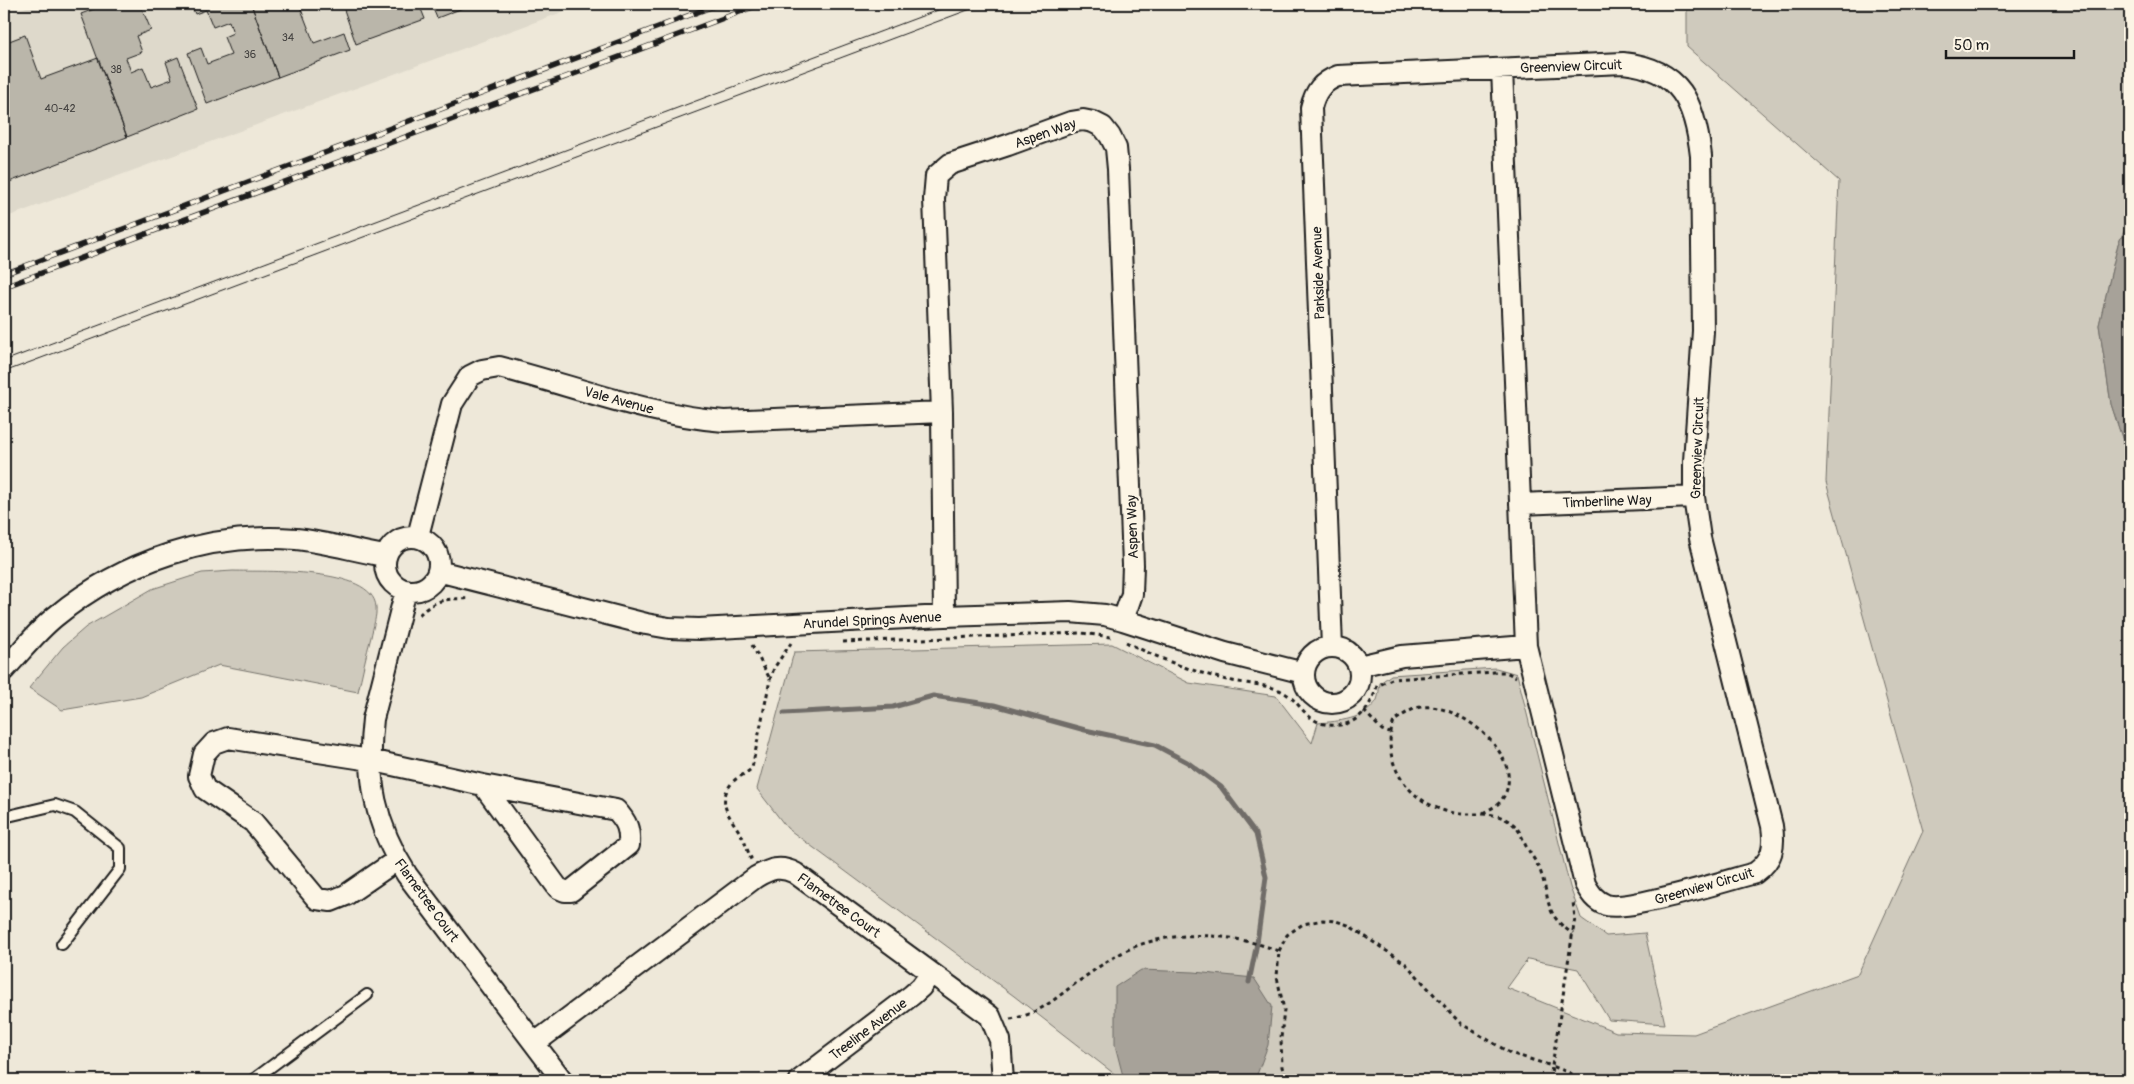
<svg xmlns="http://www.w3.org/2000/svg" width="2134" height="1084" viewBox="0 0 2134 1084" font-family="Pangolin,sans-serif">
<style>
.built{fill:#ded9cb}
.green{fill:#cfcabd;stroke:#76736c}
.water{fill:#a7a299;stroke:#6f6c67}
.lines{fill:none;stroke-linecap:round;stroke-linejoin:round}
.stream{stroke:#6f6c67;stroke-width:5}
.building{fill:#bab6aa;stroke:#1c1c1c}
.service-casing{stroke:#1c1c1c;stroke-width:14}
.minor-casing{stroke:#1c1c1c;stroke-width:24}
.path{stroke:#1c1c1c;stroke-width:3;stroke-dasharray:4 4;stroke-linecap:butt}
.service{stroke:#fcf5e5;stroke-width:10}
.minor{stroke:#fcf5e5;stroke-width:20}
.tram{stroke:#1c1c1c;stroke-width:1}
.rail-casing{stroke:#1c1c1c;stroke-width:5.5}
.rail{stroke:#fcf5e5;stroke-width:4;stroke-dasharray:11;stroke-linecap:butt}
.labels{text-anchor:middle;stroke-width:4.5;stroke-linejoin:round;paint-order:stroke}
.number-label{font-size:11px;fill:#444240}
.street-label{font-size:14px;fill:#1c1c1c;stroke:#fcf5e5}
</style>
<rect width="100%" height="100%" fill="#eee8d9"/>
<filter id="ink" filterUnits="userSpaceOnUse"><feTurbulence type="fractalNoise" baseFrequency=".02" numOctaves="2"/><feDisplacementMap in="SourceGraphic" scale="10" xChannelSelector="R" yChannelSelector="G"/><feConvolveMatrix kernelMatrix="1 2 1 2 8 2 1 2 1" color-interpolation-filters="sRGB"/></filter>
<g filter="url(#ink)">
<path class="built" d="M 34,4 L 584,4 L 4,218 L 4,16 Z"/>
<path class="green" d="M 1687,4 L 2130,4 L 2130,220 L 2118,244 L 2099,325 L 2111,404 L 2130,462 L 2130,1080 L 1117,1080 L 1117,1076 L 1014,996 L 787,828 L 757,789 L 794,652 L 1112,644 L 1189,683 L 1276,696 L 1312,743 L 1318,723 C 1339,721 1365,720 1377,700 C 1379,695 1379,688 1380,683 L 1391,675 L 1496,668 L 1517,674 L 1570,887 L 1581,918 L 1606,936 L 1645,933 L 1665,1024 L 1609,1020 L 1578,969 L 1528,959 L 1507,988 L 1616,1032 L 1694,1034 L 1858,974 L 1923,831 L 1826,482 L 1839,181 L 1687,47 Z
M 233,571 C 263,572 373,566 376,607 C 377,616 373,627 371,637 C 366,655 362,674 358,692 L 219,665 L 141,697 L 62,710 L 29,688 L 63,647 L 86,627 L 152,589 L 202,573 Z"/>
<path class="water" d="M 2130,220 L 2130,462 L 2111,404 L 2099,325 L 2118,244 Z
M 1141,970 L 1194,972 L 1254,978 L 1272,1006 L 1268,1045 L 1255,1080 L 1124,1080 L 1115,1045 L 1115,987 Z"/>
<g class="lines">
<path class="stream" d="M 784,713 L 893,707 L 933,696 L 994,705 L 1085,730 L 1155,745 L 1187,762 L 1221,787 L 1256,834 L 1266,877 L 1257,943 L 1249,982"/>
</g>
<path class="building" d="M 107,4 L 140,4 L 151,30 L 136,36 L 142,52 L 126,58 L 131,72 L 143,67 L 151,87 L 172,79 L 166,62 L 178,57 L 198,109 L 127,137 L 81,14 Z
M 191,4 L 251,4 L 278,77 L 207,104 L 188,53 L 201,48 L 207,64 L 231,55 L 224,37 L 233,33 L 229,21 L 213,27 L 206,10 L 195,14 Z
M 251,4 L 299,4 L 314,43 L 344,32 L 350,50 L 278,77 Z
M 342,4 L 419,4 L 425,19 L 356,44 Z
M 431,4 L 473,4 L 437,18 Z
M 25,35 L 41,79 L 98,58 L 127,137 L 4,184 L 4,43 Z"/>
<g class="lines">
<g class="service-casing">
<path id="service" d="M 4,817 L 55,805 L 75,812 L 120,848 L 120,869 L 62,944
M 253,1080 L 367,995"/>
</g>
<g class="minor-casing">
<path id="minor" d="M 1520,504 L 1694,497
M 418,536 L 452,404 L 470,376 L 482,370 L 499,367 C 571,385 651,416 724,421 L 942,412
M385 564a27 27 0 1 1 54 0a27 27 0 1 1-54 0Z
M 438,571 L 646,624 L 669,628 L 699,629 L 944,616 L 1070,612 L 1105,615 L 1123,620 L 1225,653 L 1304,673
M 406,590 L 373,719 C 366,778 375,825 407,875 L 562,1080
M 944,616 L 942,412 L 934,199 L 936,176 L 950,164 L 1008,145 L 1071,122 L 1083,120 L 1093,122 L 1103,127 L 1110,136 L 1116,148 L 1118,169 L 1133,565 L 1132,594 L 1123,620
M1304 675a28 28 0 1 1 56 0a28 28 0 1 1-56 0Z
M 1332,647 L 1311,108 C 1315,91 1322,82 1338,76 L 1623,63 C 1681,69 1695,103 1701,156 L 1703,331 L 1694,461 L 1694,497 L 1700,538 L 1772,826 C 1775,847 1773,860 1755,873 C 1728,880 1627,912 1606,905 C 1595,901 1590,893 1585,884 L 1526,646 L 1502,69
M 1359,666 L 1402,656 L 1526,646
M 4,670 C 21,652 37,631 56,616 C 123,561 210,532 296,539 C 326,542 355,551 385,556
M 397,860 L 346,895 L 331,901 L 317,899 L 253,822 L 205,789 L 199,776 L 204,754 L 214,743 L 228,738 L 370,760 L 483,785 L 616,810 C 627,822 630,829 629,845 L 571,891 L 565,891 L 558,888 L 483,785
M 535,1043 L 756,877 C 770,869 780,865 795,873 L 990,1016 L 1000,1040 L 1003,1080
M 800,1080 L 912,995 L 921,987 L 931,973"/>
</g>
<path class="path" d="M 419,615 C 435,599 448,598 470,599
M 843,642 L 1082,633 L 1111,637
M 1126,642 C 1157,658 1189,670 1223,679 C 1241,684 1262,683 1279,690 C 1303,700 1304,728 1340,725 C 1360,723 1372,704 1377,686 L 1392,679 L 1494,672 L 1506,672 L 1516,677
M 752,645 L 770,679
M 1364,711 L 1382,730 L 1390,733
M 1483,813 C 1488,810 1495,807 1499,803 C 1534,764 1463,702 1421,707 C 1412,708 1402,716 1394,721 C 1388,738 1389,753 1396,769 C 1407,795 1437,814 1465,814 C 1482,814 1498,812 1513,824 C 1520,830 1522,838 1526,846 C 1531,855 1538,864 1541,873 C 1551,903 1544,914 1573,934
M 749,859 L 751,858 C 748,852 746,846 744,840 C 735,821 714,806 731,784 C 736,777 745,775 752,768 L 770,680 L 774,668 L 791,643
M 1279,951 L 1287,935 L 1303,924 L 1323,920 L 1336,921 L 1348,925 L 1406,964 L 1460,1023 L 1510,1053 L 1552,1066 L 1575,918 L 1573,902
M 1010,1019 C 1042,1014 1057,996 1082,979 C 1101,965 1122,950 1145,943 C 1189,930 1237,935 1279,951 L 1277,977 L 1284,1010 L 1281,1038 L 1282,1067 L 1287,1080
M 1550,1080 L 1552,1066 L 1570,1073 L 1581,1080"/>
<use href="#service" class="service"/>
<use href="#minor" class="minor"/>
<path class="tram" d="M 4,361 L 954,4
M 4,372 L 984,4"/>
<g class="rail-casing">
<path id="rail" d="M 4,274 L 719,4
M 4,287 L 761,4"/>
</g>
<use href="#rail" class="rail"/>
</g>
</g>
<g class="labels">
<g class="number-label">
<text x="288" y="41">34</text>
<text x="250" y="58">36</text>
<text x="116" y="73">38</text>
<text x="60" y="112">40-42</text>
</g>
<g class="street-label">
<text transform="translate(1571 66) rotate(-2)" y="5">Greenview Circuit</text>
<text transform="translate(1045 133) rotate(-19)" y="5">Aspen Way</text>
<text transform="translate(1318 273) rotate(-92)" y="5">Parkside Avenue</text>
<text transform="translate(619 400) rotate(15)" y="5">Vale Avenue</text>
<text transform="translate(1697 448) rotate(-88)" y="5">Greenview Circuit</text>
<text transform="translate(1607 501) rotate(-2)" y="5">Timberline Way</text>
<text transform="translate(1132 527) rotate(-92)" y="5">Aspen Way</text>
<text transform="translate(872 620) rotate(-3)" y="5">Arundel Springs Avenue</text>
<text transform="translate(1704 886) rotate(-16)" y="5">Greenview Circuit</text>
<text transform="translate(427 900) rotate(54)" y="5">Flametree Court</text>
<text transform="translate(839 905) rotate(36)" y="5">Flametree Court</text>
<text transform="translate(868 1029) rotate(-37)" y="5">Treeline Avenue</text>
</g>
</g>
<rect width="2134" height="1084" fill="none" stroke="#fcf5e5" stroke-width="20"/>
<rect x="10" y="10" width="2114" height="1064" fill="none" stroke="#1c1c1c" stroke-width="2" filter="url(#ink)"/>
<path d="M1946 50v8h128v-8" fill="none" stroke="#1c1c1c" stroke-width="2.5"/>
<text x="1954" y="50" font-size="15" fill="#1c1c1c" stroke="#fcf5e5" stroke-width="4" paint-order="stroke">50 m</text>
</svg>
